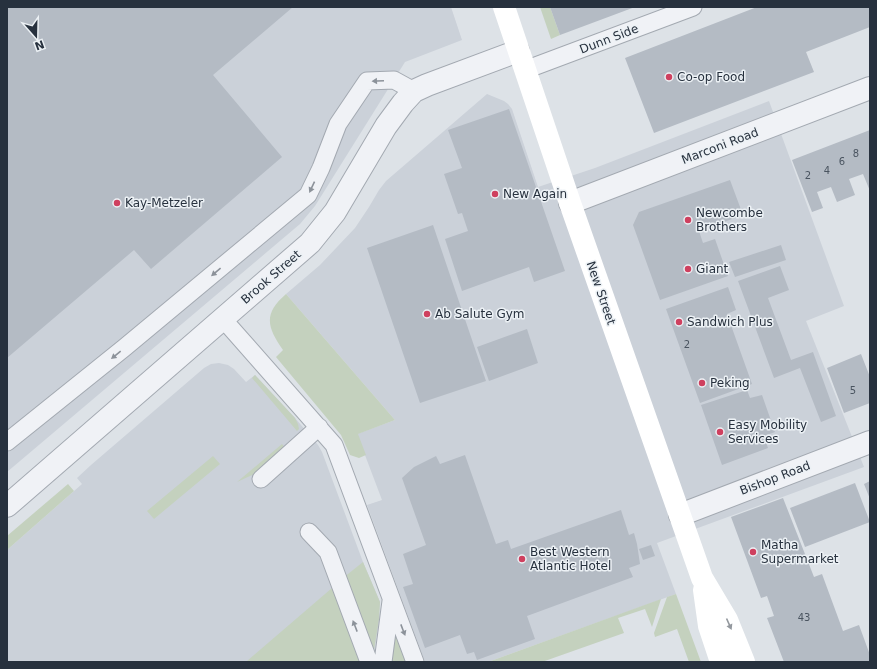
<svg xmlns="http://www.w3.org/2000/svg" width="877" height="669" viewBox="0 0 877 669" font-family="'DejaVu Sans',sans-serif">
<style>
.built{fill:#cbd1d9}
.green{fill:#c4d1be}
.building{fill:#b4bbc4}
.lines{fill:none;stroke-linecap:round;stroke-linejoin:round}
.lane-casing{stroke:#a3a9b1;stroke-width:19}
.street-casing{stroke:#a3a9b1;stroke-width:24}
.lane{stroke:#f0f2f6;stroke-width:17}
.street{stroke:#f0f2f6;stroke-width:22}
.secondary{stroke:#fff;stroke-width:22}
.oneway{fill:#8c929a}
.oneway2{fill:#93989e}
.poi-dot{fill:#cf405f;stroke:#ecf1f5;stroke-width:1.5}
.labels{text-anchor:middle;stroke-width:3;stroke-linejoin:round;paint-order:stroke}
.number-label{font-size:10px;fill:#4a5460}
.street-label{font-size:12px;fill:#27313e;stroke:#ecf1f5}
.poi-label{font-size:12px;fill:#27313e;stroke:#ecf1f5;text-anchor:start}
</style>
<rect width="100%" height="100%" fill="#dde2e7"/>
<path class="built" d="M 7,7 L 451,7 L 462,40 L 405,62 L 315,206 L 300,224 L 7,472 Z
M 487,94 L 504,101 L 508,104 L 512,109 L 538,187 L 595,168 L 769,101 L 844,306 L 806,321 L 864,467 L 657,543 L 676,594 L 488,662 L 425,662 L 367,505 L 382,500 L 357,434 L 395,420 L 286,294 L 320,265 L 355,228 L 369,207 L 379,190 L 386,181 Z
M 219,363 L 228,365 L 234,369 L 246,382 L 255,375 L 295,418 L 318,445 L 322,452 L 363,562 L 380,602 L 379,619 L 373,662 L 7,662 L 7,550 L 82,484 L 77,478 L 91,465 L 204,368 L 211,364 Z"/>
<path class="green" d="M 540,7 L 550,7 L 560,35 L 551,39 Z
M 286,294 L 395,420 L 358,434 L 366,455 L 359,458 L 350,455 L 341,435 L 276,357 L 283,350 C 267,327 263,314 286,294 Z
M 255,375 L 295,418 L 298,424 L 299,429 L 297,431 L 252,378 Z
M 282,444 L 287,450 L 259,472 L 237,482 Z
M 213,456 L 220,464 L 154,519 L 147,511 Z
M 68,484 L 74,491 L 7,550 L 7,536 Z
M 363,562 L 380,602 L 379,619 L 373,656 L 343,578 Z
M 332,588 L 360,662 L 247,662 L 247,661 Z
M 676,594 L 701,662 L 689,662 L 677,629 L 655,637 L 654,633 L 667,597 Z
M 661,599 L 652,627 L 645,609 L 618,618 L 624,633 L 542,662 L 488,662 Z
M 393,624 L 410,662 L 389,662 Z"/>
<path class="building" d="M 7,7 L 293,7 L 213,75 L 282,157 L 151,269 L 134,250 L 7,358 Z
M 550,7 L 635,7 L 560,35 Z
M 757,7 L 870,7 L 870,27 L 806,52 L 814,72 L 654,133 L 625,58 Z
M 509,109 L 565,271 L 534,282 L 529,267 L 462,291 L 445,239 L 468,231 L 462,213 L 458,214 L 444,174 L 462,168 L 448,130 Z
M 870,130 L 870,191 L 863,174 L 849,179 L 855,195 L 837,202 L 831,187 L 817,192 L 823,208 L 812,212 L 792,160 Z
M 730,180 L 743,215 L 699,231 L 703,243 L 715,239 L 728,276 L 660,300 L 633,225 L 639,212 Z
M 433,225 L 486,381 L 420,403 L 367,248 Z
M 781,245 L 786,260 L 735,277 L 729,262 Z
M 780,266 L 789,290 L 768,298 L 791,360 L 813,352 L 836,416 L 821,422 L 800,368 L 774,378 L 738,281 Z
M 728,287 L 736,310 L 727,314 L 752,384 L 700,403 L 666,309 Z
M 527,329 L 538,363 L 489,381 L 477,347 Z
M 861,354 L 870,377 L 870,403 L 844,413 L 827,368 Z
M 747,390 L 750,398 L 762,395 L 775,432 L 764,436 L 768,448 L 722,465 L 701,405 Z
M 465,455 L 496,544 L 508,540 L 511,549 L 621,510 L 629,535 L 634,533 L 637,544 L 640,564 L 629,568 L 633,577 L 527,616 L 535,639 L 477,660 L 474,652 L 467,654 L 460,635 L 425,648 L 403,587 L 413,584 L 403,554 L 426,545 L 402,478 L 414,467 L 436,456 L 440,464 Z
M 870,481 L 870,499 L 864,484 Z
M 855,483 L 870,522 L 805,547 L 790,508 Z
M 783,498 L 814,577 L 822,574 L 843,631 L 859,625 L 870,655 L 870,662 L 784,662 L 767,618 L 774,616 L 767,596 L 761,598 L 731,517 Z
M 651,545 L 655,556 L 643,560 L 639,549 Z"/>
<g class="lines">
<g class="lane-casing">
<path id="lane" d="M 525,70 L 693,7
M 223,319 L 334,445 L 415,662
M 7,442 L 124,348 L 308,195 L 321,168 L 338,124 L 367,81 L 394,80 L 414,91
M 261,479 L 319,427
M 309,532 L 328,552 L 369,662
M 383,662 L 391,601"/>
</g>
<g class="street-casing">
<path id="street" d="M 570,203 L 870,88
M 7,506 L 310,243 L 335,212 L 386,126 L 403,103 L 414,91 L 427,85 L 518,51
M 680,515 L 870,442"/>
</g>
<use href="#lane" class="lane"/>
<use href="#street" class="street"/>
<path class="secondary" d="M 504,7 L 570,203 L 702,578 L 727,620 L 744,662
M 704,590 L 709,626 L 721,662"/>
</g>
<defs><path id="oneway-solid" d="M-6-.8H1V-3.2L6.5 0L1 3.2V.8H-6Z"/></defs>
<g class="oneway">
<use href="#oneway-solid" transform="translate(378 81) rotate(177)"/>
<use href="#oneway-solid" transform="translate(312 187) rotate(115)"/>
<use href="#oneway-solid" transform="translate(216 272) rotate(140)"/>
<use href="#oneway-solid" transform="translate(116 355) rotate(141)"/>
<use href="#oneway-solid" transform="translate(355 626) rotate(-111)"/>
<use href="#oneway-solid" transform="translate(403 630) rotate(69)"/>
</g>
<use class="oneway2" href="#oneway-solid" transform="translate(729 624) rotate(66)"/>
<g class="poi-dot">
<circle cx="669" cy="77" r="4"/>
<circle cx="495" cy="194" r="4"/>
<circle cx="117" cy="203" r="4"/>
<circle cx="688" cy="220" r="4"/>
<circle cx="688" cy="269" r="4"/>
<circle cx="427" cy="314" r="4"/>
<circle cx="679" cy="322" r="4"/>
<circle cx="702" cy="383" r="4"/>
<circle cx="720" cy="432" r="4"/>
<circle cx="753" cy="552" r="4"/>
<circle cx="522" cy="559" r="4"/>
</g>
<g class="labels">
<g class="number-label">
<text x="856" y="157">8</text>
<text x="842" y="165">6</text>
<text x="827" y="174">4</text>
<text x="808" y="179">2</text>
<text x="687" y="348">2</text>
<text x="853" y="394">5</text>
<text x="804" y="621">43</text>
</g>
<g class="street-label">
<text transform="translate(609 39) rotate(-21)" y="4">Dunn Side</text>
<text transform="translate(720 146) rotate(-21)" y="4">Marconi Road</text>
<text transform="translate(271 277) rotate(-41)" y="4">Brook Street</text>
<text transform="translate(601 293) rotate(71)" y="4">New Street</text>
<text transform="translate(775 478) rotate(-21)" y="4">Bishop Road</text>
</g>
<g class="poi-label">
<text x="677" y="81">Co-op Food</text>
<text x="503" y="198">New Again</text>
<text x="125" y="207">Kay-Metzeler</text>
<text x="696" y="217">Newcombe<tspan x="696" dy="14">Brothers</tspan></text>
<text x="696" y="273">Giant</text>
<text x="435" y="318">Ab Salute Gym</text>
<text x="687" y="326">Sandwich Plus</text>
<text x="710" y="387">Peking</text>
<text x="728" y="429">Easy Mobility<tspan x="728" dy="14">Services</tspan></text>
<text x="761" y="549">Matha<tspan x="761" dy="14">Supermarket</tspan></text>
<text x="530" y="556">Best Western<tspan x="530" dy="14">Atlantic Hotel</tspan></text>
</g>
</g>
<rect width="877" height="669" fill="none" stroke="#27313e" stroke-width="16"/>
<g transform="translate(36 36) rotate(160)" stroke="#ecf1f5" stroke-width="3" paint-order="stroke">
<path d="M0-3L7 15L0 10L-7 15Z" fill="#27313e"/>
<text y="-6" font-size="11" font-weight="bold" text-anchor="middle" fill="#27313e">N</text>
</g>
</svg>
